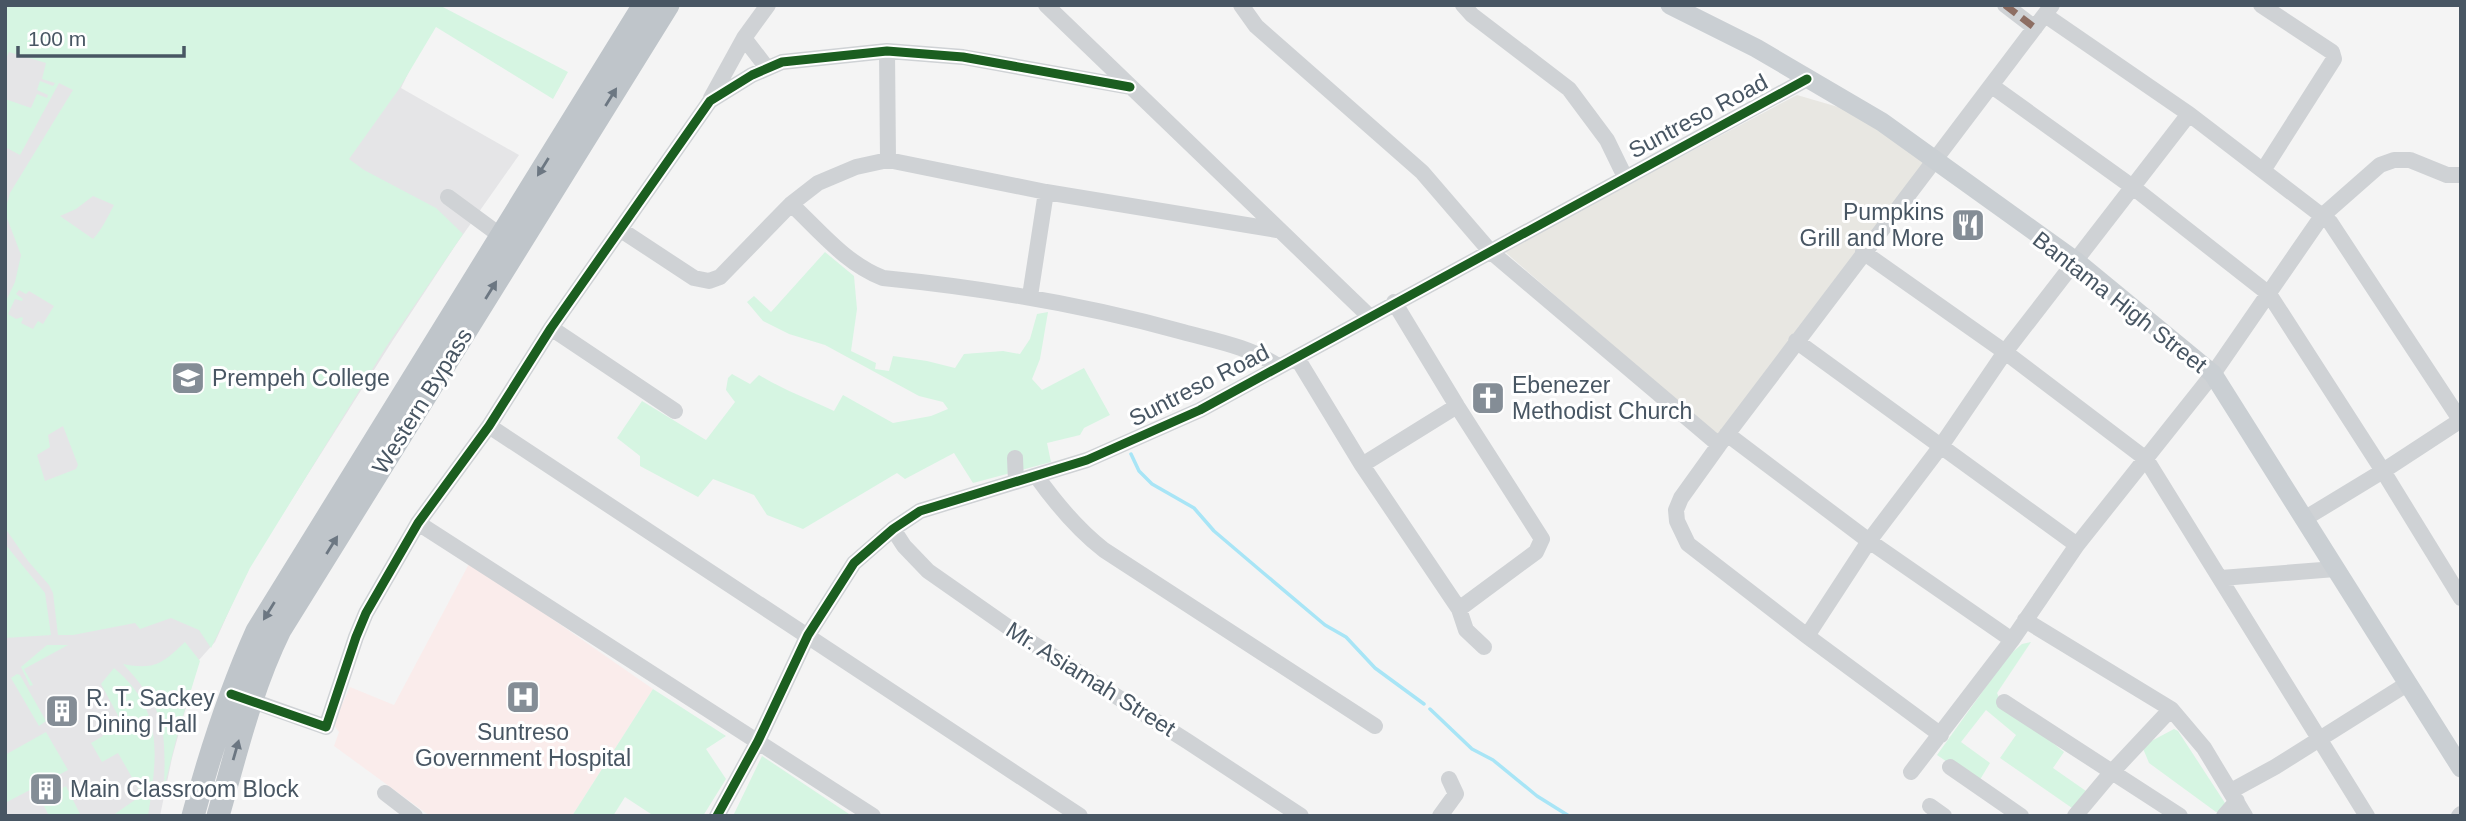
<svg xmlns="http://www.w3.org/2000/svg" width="2466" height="821" viewBox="0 0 2466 821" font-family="Helvetica,sans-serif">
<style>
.commercial{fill:#e8e7e2}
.education{fill:#e5e5e7}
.medical{fill:#faeceb}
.green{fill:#d6f5e2;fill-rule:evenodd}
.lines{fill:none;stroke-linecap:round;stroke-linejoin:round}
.stream{stroke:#a8e5f6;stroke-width:3.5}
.minor{stroke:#cfd2d5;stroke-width:16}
.major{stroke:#cacfd3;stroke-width:19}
.highway{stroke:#bfc5ca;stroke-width:23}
.quiet{stroke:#8d6e63;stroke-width:7;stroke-dasharray:14 7;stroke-linecap:butt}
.cycleway-casing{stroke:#fff;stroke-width:13}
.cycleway{stroke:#1b5e20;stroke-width:9}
.oneway{fill:#6c7782}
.labels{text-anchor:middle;stroke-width:6;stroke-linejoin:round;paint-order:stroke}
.street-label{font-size:23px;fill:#485663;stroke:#fff}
.poi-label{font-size:23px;fill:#485663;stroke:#fff;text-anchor:start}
</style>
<rect width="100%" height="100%" fill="#f4f4f4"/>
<path class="commercial" d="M 1797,95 L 1845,109 L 1927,160 L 1719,438 L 1504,251 Z"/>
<path class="education" d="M 5,5 L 432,24 L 401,88 L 519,155 L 455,246 L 393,340 L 249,567 L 215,642 L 199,660 L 172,758 L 160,816 L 5,816 Z"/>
<path class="medical" d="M 470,562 L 653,689 L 572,816 L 430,816 L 334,746 L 339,732 L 333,724 L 350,687 L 394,705 Z"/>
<path class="green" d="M 5,5 L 439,5 L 568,72 L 553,99 L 436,27 L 399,89 L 349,159 L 364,170 L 436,208 L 463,234 L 386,347 L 250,568 L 211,648 L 199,630 L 171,618 L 140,629 L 135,623 L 73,635 L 58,635 L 53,593 L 49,585 L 28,561 L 5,528 L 5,303 L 15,282 L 21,255 L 7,218 L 7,204 L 10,193 L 73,90 L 59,83 L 20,155 L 5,147 L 5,99 L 31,108 L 37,94 L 47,98 L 48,95 L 37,90 L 40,81 L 53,86 L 55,83 L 42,79 L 46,63 L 9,52 L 5,61 ZM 93,196 L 114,205 C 107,218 103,228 93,239 L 60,216 L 76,209 ZM 19,290 L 26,294 L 29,291 L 54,306 L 43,324 L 38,321 L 33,329 L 21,323 L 23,319 L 22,317 L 16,319 L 8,314 L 15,299 L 22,301 L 23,299 L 16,294 ZM 63,426 L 78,465 L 76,469 L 45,481 L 37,455 L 50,447 L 48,435 Z
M 825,252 L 854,276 L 857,309 L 851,351 L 876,363 L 875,369 L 889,371 L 893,356 L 927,361 L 955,368 L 964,354 L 1003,351 L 1020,354 L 1030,339 L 1037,314 L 1048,312 L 1040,359 L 1032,379 L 1042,390 L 1084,368 L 1110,415 L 1084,428 L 1080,435 L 1047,443 L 1051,462 L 973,483 L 954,453 L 905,479 L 897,473 L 803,529 L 767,515 L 754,495 L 713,479 L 698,497 L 640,466 L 640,456 L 617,438 L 642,401 L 706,440 L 735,402 L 726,390 L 728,378 L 732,374 L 750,384 L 759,375 C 783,390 809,399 834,411 L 843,395 L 893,423 L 931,416 L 948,409 L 943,402 L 919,396 L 825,345 L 789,334 L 763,321 L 747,302 L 754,296 L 771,312 Z
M 5,544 L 45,593 L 51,635 L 5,638 Z
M 185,642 L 200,661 L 178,732 L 164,788 C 166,728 165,709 123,664 C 155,670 162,664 185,642 Z
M 2031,642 L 1997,693 L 2000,700 L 2064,752 L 2053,768 L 2086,791 L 2072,808 L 2000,758 L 2016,735 L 1986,710 L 1961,742 L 1990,763 L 1978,783 L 1937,755 L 2008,656 L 2022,644 Z
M 47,645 L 68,645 L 24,669 L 33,685 L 30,686 L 21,667 Z
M 114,668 C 165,711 157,757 148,816 L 112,816 L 142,795 L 118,753 L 102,762 L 91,743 L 103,736 L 102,732 L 121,721 L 101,684 Z
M 17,674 L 20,675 L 46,721 L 39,726 L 11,678 Z
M 653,689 L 726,736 L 706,749 L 726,779 L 703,816 L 654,816 L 625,797 L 613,816 L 572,816 Z
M 2174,729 L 2178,731 L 2225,803 L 2220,812 L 2216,812 L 2149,763 L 2142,746 Z
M 46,732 L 68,770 L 5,803 L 5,755 Z
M 762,756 L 852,816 L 733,816 Z
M 66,786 L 81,816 L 49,816 L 41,800 Z"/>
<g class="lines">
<path class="stream" d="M 1131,454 L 1139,471 L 1152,484 L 1194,508 L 1214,531 L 1261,571 L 1325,625 L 1346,637 L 1375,668 L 1424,704
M 1430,709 L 1472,749 L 1493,760 L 1537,796 L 1569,816"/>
<path class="minor" d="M 1046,5 L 1369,316
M 1241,5 L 1256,26 L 1422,172 L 1490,251 L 1719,445
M 1463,5 L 1472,15 L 1569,89 L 1607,140 L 1625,177
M 2005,5 L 2035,28
M 2261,5 L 2332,52 L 2334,59 L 2264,169
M 2045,15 L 2189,114 L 2330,222 L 2461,421
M 744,38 L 767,68
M 887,51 L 888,160
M 1992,86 L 2134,188 L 2269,294 L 2383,471 L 2461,598
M 711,98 L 744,38 L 768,5
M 448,197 L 501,236
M 791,204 C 821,232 845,263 883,278 C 985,288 1085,305 1183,332 C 1216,341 1250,347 1278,366
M 621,230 L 694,278 L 709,281 L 720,277 L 791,204 L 818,183 L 856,167 L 888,160 L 1046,192 L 1277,230
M 1863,252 L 2005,352 L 2146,459 L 2367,816
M 1030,296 L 1046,192
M 1394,302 L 1457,406 L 1542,539 L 1536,552 L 1459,609
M 551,328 L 675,411
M 1796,341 L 2077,545
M 1297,358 L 1362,465 L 1459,609 L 1466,630 L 1484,647
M 489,426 L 1080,816
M 1727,434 L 1869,541 L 2012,640
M 1015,458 L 1016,482
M 1362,465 L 1457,406
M 1037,477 C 1057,505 1077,529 1104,550 L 1375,726
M 2304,519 L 2383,471 L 2461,420
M 418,523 L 873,816
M 893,529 L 904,546 L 928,571 L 1018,634 L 1187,741 L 1301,816
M 2221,578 L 2335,569
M 2025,620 L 2171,709 L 2204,748 L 2245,816
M 1807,636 L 1869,541 L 1941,446 L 2005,352 L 2189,114
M 244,698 L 326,727 L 356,637 L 366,613 L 418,523 L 489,426 L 551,328 L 710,101 L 752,75 L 782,62 L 887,51 L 963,57 L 1130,87
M 2004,702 L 2180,816
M 1941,735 L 1807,636 L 1688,544 L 1677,521 L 1676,510 L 1681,498 L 1719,445 L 2052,5
M 1950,767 L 2021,816
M 1911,772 L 2012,640 L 2077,545 L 2213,374 L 2322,216 L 2380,165 L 2394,160 L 2410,160 L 2447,175 L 2461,175
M 2231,791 L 2275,767 L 2407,684
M 385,793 L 415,816
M 1930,806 L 1944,816
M 717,816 L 758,741 L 808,635 L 854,563 L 893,529 L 920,511 L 1087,460 L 1200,410 L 1807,79
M 1440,816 L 1456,794 L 1449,779
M 2075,816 L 2111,773 L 2171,709
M 2224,816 L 2237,801
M 2459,816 L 2461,814"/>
<path class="major" d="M 1670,5 L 1756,48 L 1882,122 L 2077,262 L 2213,374 L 2461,768"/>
<path class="highway" d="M 193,816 C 210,753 230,691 257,631 L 644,5
M 218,816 C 236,753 251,689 280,630 L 668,5"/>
<path class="quiet" d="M 2005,5 L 2035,28"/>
<g class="cycleway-casing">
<path id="cycleway" d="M 231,694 L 326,727 L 356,637 L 366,613 L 418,523 L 489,426 L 551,328 L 710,101 L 752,75 L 782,62 L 887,51 L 963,57 L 1130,87
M 717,816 L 758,741 L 808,635 L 854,563 L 893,529 L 920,511 L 1087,460 L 1200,410 L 1807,79"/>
</g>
<use href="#cycleway" class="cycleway"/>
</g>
<defs><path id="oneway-solid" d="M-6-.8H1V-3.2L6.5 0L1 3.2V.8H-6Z" transform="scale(1.75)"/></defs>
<g class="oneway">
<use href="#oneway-solid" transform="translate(611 97) rotate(-58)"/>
<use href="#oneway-solid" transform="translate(543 167) rotate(122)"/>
<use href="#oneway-solid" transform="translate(491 290) rotate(-58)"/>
<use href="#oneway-solid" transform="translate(332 545) rotate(-58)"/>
<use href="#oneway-solid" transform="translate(269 611) rotate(122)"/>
<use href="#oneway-solid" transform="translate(236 750) rotate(-74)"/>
</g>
<defs>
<g id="restaurant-square" transform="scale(1.75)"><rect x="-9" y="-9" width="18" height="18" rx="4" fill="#848d96" stroke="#fff"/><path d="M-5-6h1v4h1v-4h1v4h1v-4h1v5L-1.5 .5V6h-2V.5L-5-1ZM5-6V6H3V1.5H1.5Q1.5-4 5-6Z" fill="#fff"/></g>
<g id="school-square" transform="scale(1.75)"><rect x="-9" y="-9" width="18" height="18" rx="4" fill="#848d96" stroke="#fff"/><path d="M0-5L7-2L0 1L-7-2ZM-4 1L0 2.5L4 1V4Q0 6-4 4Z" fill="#fff"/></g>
<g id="church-square" transform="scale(1.75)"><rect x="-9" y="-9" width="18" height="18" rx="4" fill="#848d96" stroke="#fff"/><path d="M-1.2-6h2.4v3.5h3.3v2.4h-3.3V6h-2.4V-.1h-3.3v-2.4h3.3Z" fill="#fff"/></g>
<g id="hospital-square" transform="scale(1.75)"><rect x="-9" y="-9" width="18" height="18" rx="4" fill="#848d96" stroke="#fff"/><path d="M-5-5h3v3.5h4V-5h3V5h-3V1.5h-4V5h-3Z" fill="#fff"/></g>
<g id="building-square" transform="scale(1.75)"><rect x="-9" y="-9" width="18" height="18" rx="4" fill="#848d96" stroke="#fff"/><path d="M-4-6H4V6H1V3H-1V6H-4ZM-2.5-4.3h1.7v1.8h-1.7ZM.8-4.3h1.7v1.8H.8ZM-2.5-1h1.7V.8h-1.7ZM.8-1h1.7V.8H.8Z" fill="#fff"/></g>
</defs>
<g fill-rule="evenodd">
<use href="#restaurant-square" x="1968" y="225"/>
<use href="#school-square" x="188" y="378"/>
<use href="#church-square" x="1488" y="398"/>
<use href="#hospital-square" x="523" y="697"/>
<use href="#building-square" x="62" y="711"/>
<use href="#building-square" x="46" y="789"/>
</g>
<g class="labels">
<g class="street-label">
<text transform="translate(1698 116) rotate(-28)" y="8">Suntreso Road</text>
<text transform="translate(2120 302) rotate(38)" y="8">Bantama High Street</text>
<text transform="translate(1199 385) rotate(-27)" y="8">Suntreso Road</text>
<text transform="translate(422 401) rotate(-58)" y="8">Western Bypass</text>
<text transform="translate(1091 679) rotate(32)" y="8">Mr. Asiamah Street</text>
</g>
<g class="poi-label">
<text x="1944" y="220" text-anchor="end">Pumpkins<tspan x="1944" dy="26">Grill and More</tspan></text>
<text x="212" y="386">Prempeh College</text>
<text x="1512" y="393">Ebenezer<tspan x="1512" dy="26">Methodist Church</tspan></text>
<text x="86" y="706">R. T. Sackey<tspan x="86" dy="26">Dining Hall</tspan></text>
<text x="523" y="740" text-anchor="middle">Suntreso<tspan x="523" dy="26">Government Hospital</tspan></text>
<text x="70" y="797">Main Classroom Block</text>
</g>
</g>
<rect width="2466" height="821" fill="none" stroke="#485663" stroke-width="14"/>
<path d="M18 46v10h166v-10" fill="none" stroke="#485663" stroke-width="3.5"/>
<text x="28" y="46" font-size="21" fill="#485663" stroke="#ffffff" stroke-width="5" paint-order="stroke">100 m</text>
</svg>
